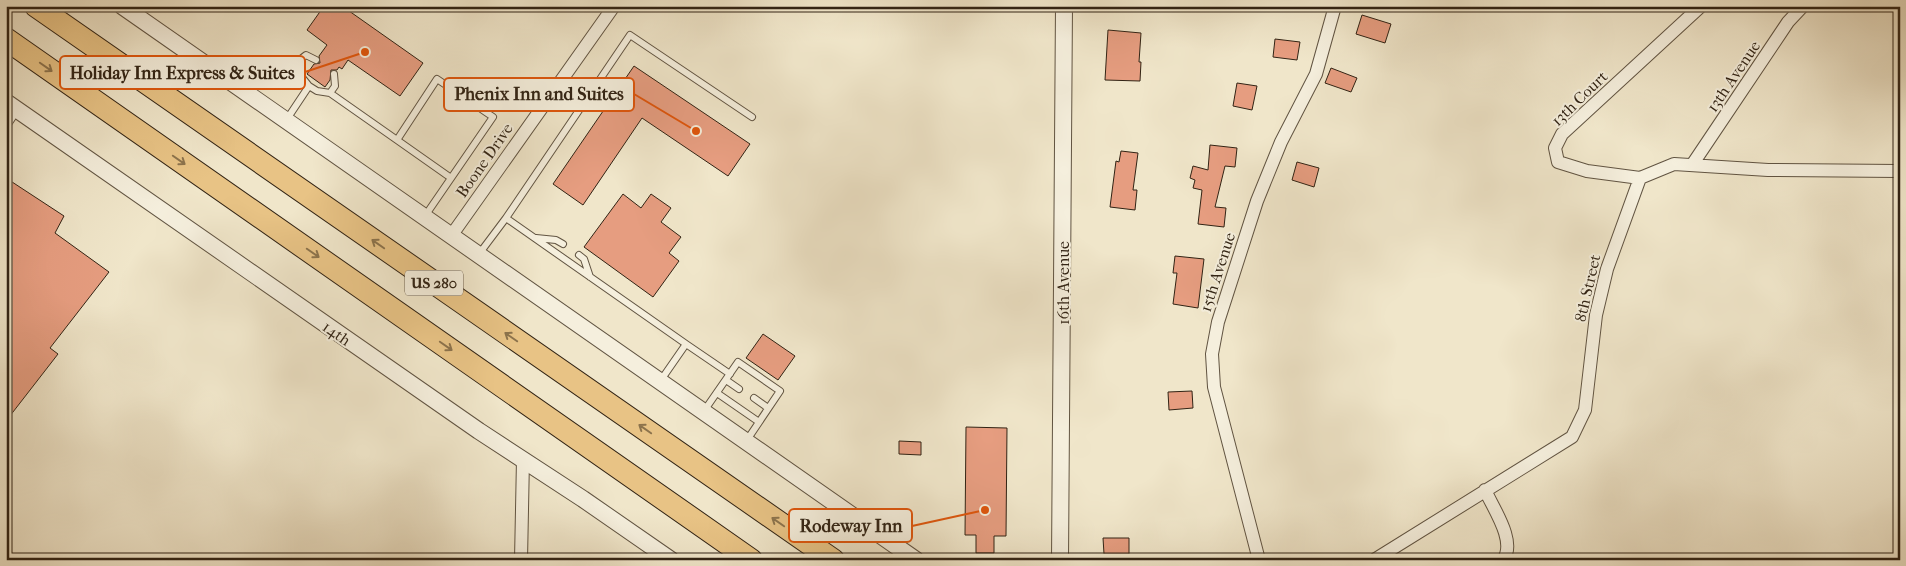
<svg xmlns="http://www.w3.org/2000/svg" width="1906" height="566" viewBox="0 0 1906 566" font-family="'IM FELL French Canon',serif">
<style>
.building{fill:#e69d80;stroke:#312314}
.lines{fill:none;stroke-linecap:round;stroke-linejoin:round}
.service-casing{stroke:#615442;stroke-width:8}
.minor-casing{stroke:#615442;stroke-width:14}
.tertiary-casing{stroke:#615442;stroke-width:18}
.motorway-casing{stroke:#312314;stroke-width:24}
.service{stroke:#f5efdd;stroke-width:6}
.minor{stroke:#f5efdd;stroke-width:12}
.tertiary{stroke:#f5efdd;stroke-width:16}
.motorway{stroke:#e8c385;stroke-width:22}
.oneway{stroke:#8c734c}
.labels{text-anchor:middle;stroke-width:4;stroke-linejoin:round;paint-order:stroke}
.shield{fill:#f5efdd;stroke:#6c6050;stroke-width:1}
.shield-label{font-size:15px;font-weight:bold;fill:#312314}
.street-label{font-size:16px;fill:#312314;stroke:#f5efdd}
.leader{fill:none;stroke:#df560c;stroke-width:2}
.callout-dot{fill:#df560c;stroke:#f5efdd;stroke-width:2}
.callout{fill:#f5efdd;stroke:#df560c;stroke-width:2}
.callout-label{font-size:18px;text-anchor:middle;font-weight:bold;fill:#312314}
</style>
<rect width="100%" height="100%" fill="#f0e6ca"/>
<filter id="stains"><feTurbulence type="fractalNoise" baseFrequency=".004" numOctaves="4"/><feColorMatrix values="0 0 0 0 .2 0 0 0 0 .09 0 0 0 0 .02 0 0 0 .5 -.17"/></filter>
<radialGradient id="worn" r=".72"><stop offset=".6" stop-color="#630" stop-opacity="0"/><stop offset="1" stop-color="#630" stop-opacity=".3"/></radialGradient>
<path class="building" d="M 324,6 L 342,6 L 423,63 L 400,96 L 348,60 L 342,69 L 339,67 L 337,70 L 331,70 L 330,80 L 325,87 L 307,74 L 314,64 L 320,63 L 319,56 L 327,45 L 307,30 Z
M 1362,15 L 1391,24 L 1385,43 L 1356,34 Z
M 1108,30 L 1141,33 L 1139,62 L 1141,62 L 1140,81 L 1105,80 Z
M 1275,39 L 1300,42 L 1297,60 L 1273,57 Z
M 634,66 L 750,144 L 728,176 L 642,118 L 583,205 L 553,184 Z
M 1331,68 L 1357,78 L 1351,92 L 1325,83 Z
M 1237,83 L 1257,86 L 1252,110 L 1233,106 Z
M 1210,145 L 1237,148 L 1235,167 L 1225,166 L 1215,207 L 1226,208 L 1224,227 L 1198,224 L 1202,190 L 1193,188 L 1195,180 L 1190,178 L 1193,166 L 1208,170 Z
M 1121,151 L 1138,153 L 1133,190 L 1137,190 L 1135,210 L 1110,207 L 1116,161 L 1119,162 Z
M 1297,162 L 1319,168 L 1314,187 L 1292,180 Z
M 6,178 L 64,216 L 55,233 L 109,272 L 50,348 L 58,354 L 6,421 Z
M 623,194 L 641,208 L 651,194 L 671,208 L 661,222 L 681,237 L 669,253 L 679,261 L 653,297 L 584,247 Z
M 1175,256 L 1204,259 L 1198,308 L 1173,304 L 1177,273 L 1173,273 Z
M 763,334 L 795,356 L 778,380 L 746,358 Z
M 1192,391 L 1193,408 L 1169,410 L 1168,392 Z
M 966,427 L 1007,428 L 1006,536 L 994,536 L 994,553 L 976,553 L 976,535 L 965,535 Z
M 899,441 L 921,442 L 921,455 L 899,454 Z
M 1103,538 L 1129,538 L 1129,554 L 1104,554 Z"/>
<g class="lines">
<g class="service-casing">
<path id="service" d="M 309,86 L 297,71 L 297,62 L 306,55 L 316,60
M 330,93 L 335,86 L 334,74
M 287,119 L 309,86 L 317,91 L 330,93 L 397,140 L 437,79 L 493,117 L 425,216
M 6,127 L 17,111
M 397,140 L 451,178
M 536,238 L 556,240 L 563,244
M 479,254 L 506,218
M 579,255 L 584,259 L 590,277
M 686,344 L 730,374
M 661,380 L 686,344 L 506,218 L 630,35 L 752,117
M 726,380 L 739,389
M 717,393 L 759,422
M 754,398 L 768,408
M 704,411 L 738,362 L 780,391 L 747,440"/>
</g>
<g class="minor-casing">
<path id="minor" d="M 1692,165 L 1788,22 L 1803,6
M 1640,178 L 1587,171 L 1558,162 L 1555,148 L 1562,134 L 1701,6
M 451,236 L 614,6
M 1485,490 C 1493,508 1517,542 1503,560
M 521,560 L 523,459
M 1259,560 L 1214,387 L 1212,354 L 1218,322 L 1257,201 L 1281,142 L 1316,74 L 1335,6
M 1374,560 L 1572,437 L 1585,410 L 1596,315 L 1607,269 L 1640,178 L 1674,164 L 1768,170 L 1900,171"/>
</g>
<g class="tertiary-casing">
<path id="tertiary" d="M 122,6 L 916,560
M 6,102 L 479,431 L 583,499 L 671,560
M 1060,560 L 1064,6"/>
</g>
<g class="motorway-casing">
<path id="motorway" d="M 36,6 L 833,560
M 6,39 L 751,560"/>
</g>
<use href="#service" class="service"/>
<use href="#minor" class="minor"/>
<use href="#tertiary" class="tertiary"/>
<use href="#motorway" class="motorway"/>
</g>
<defs><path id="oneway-shaft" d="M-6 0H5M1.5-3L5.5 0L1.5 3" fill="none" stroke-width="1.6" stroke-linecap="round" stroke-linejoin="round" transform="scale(1.25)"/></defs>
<g class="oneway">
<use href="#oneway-shaft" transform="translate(46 67) rotate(35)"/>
<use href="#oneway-shaft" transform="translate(179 160) rotate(35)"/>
<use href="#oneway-shaft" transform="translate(378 244) rotate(-145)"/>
<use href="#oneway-shaft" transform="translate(313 253) rotate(35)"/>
<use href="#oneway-shaft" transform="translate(511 337) rotate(-145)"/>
<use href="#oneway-shaft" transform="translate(446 346) rotate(35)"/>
<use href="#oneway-shaft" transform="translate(645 429) rotate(-145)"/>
<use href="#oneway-shaft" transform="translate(778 522) rotate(-145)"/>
</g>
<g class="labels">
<rect class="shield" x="405" y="270.5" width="58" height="25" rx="4"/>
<g class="shield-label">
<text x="434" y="288">US 280</text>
</g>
<g class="street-label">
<text transform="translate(1733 76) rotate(-56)" y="6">13th Avenue</text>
<text transform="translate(1579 98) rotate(-44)" y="6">13th Court</text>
<text transform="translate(484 160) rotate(-55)" y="6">Boone Drive</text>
<text transform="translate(1217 272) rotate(-72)" y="6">15th Avenue</text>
<text transform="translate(1063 283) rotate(-90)" y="6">16th Avenue</text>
<text transform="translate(1587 288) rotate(-77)" y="6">8th Street</text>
<text transform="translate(337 333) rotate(35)" y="6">14th</text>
</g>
</g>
<path class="leader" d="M365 52L305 72M696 131L634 94M985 510L912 526"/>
<g class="callout-dot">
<circle cx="365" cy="52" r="5"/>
<circle cx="696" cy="131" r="5"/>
<circle cx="985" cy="510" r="5"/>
</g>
<g class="callout">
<rect x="60" y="56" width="245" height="33" rx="5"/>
<rect x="444" y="78" width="190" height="33" rx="5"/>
<rect x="789" y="509" width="123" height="33" rx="5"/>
</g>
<g class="callout-label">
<text x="182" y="79">Holiday Inn Express &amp; Suites</text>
<text x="539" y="100">Phenix Inn and Suites</text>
<text x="851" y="532">Rodeway Inn</text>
</g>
<rect width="1906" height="566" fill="none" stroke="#f0e6ca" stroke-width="25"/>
<rect x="8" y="8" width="1891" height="551" fill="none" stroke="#312314" stroke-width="2.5"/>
<rect x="12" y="12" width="1881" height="541" fill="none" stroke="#312314"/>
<rect width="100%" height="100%" filter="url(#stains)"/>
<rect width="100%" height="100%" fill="url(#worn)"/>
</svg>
